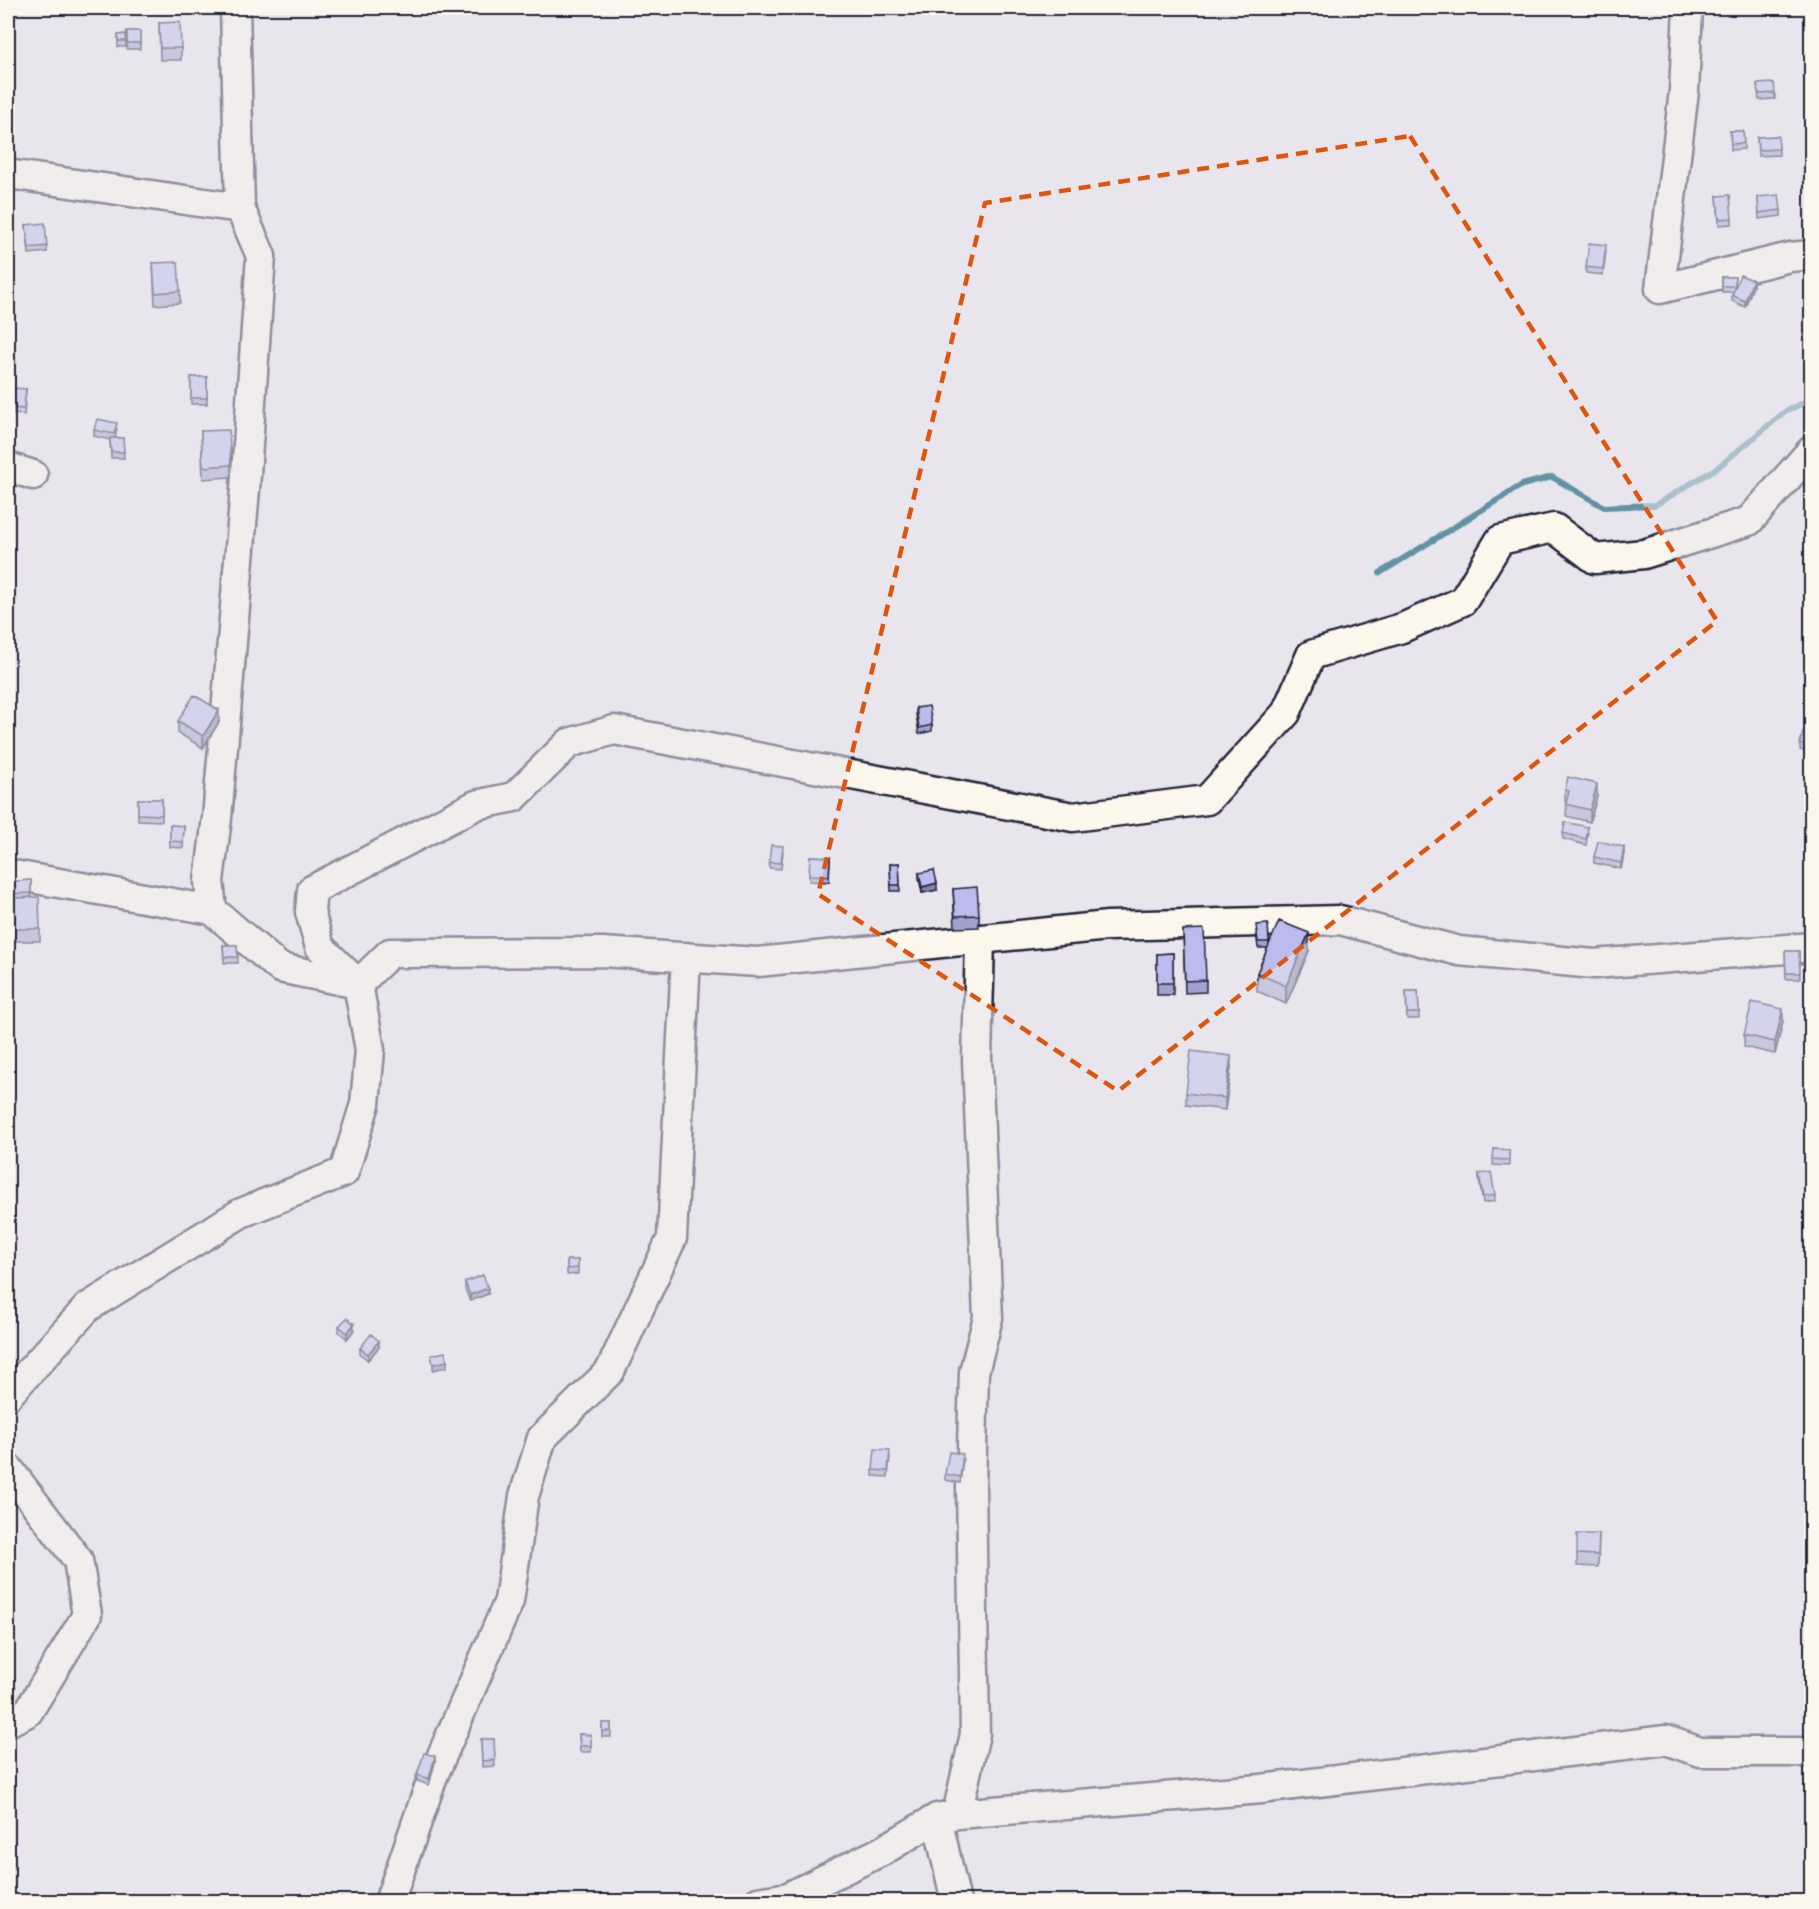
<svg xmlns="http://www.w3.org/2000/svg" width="1819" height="1909" viewBox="0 0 1819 1909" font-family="Itim,sans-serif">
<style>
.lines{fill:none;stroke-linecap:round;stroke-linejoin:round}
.stream{stroke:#6293a3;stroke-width:6}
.minor-casing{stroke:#22223b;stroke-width:33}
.minor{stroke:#fbf7ec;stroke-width:28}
.wall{fill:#a1a2cd;stroke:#22223b;stroke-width:1.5}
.shaded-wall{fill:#8384a7;stroke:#22223b;stroke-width:1.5}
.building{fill:#bbbcee;stroke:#22223b;stroke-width:1.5}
.marked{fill:none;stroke:#de560e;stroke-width:4.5;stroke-dasharray:12 8;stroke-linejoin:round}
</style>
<rect width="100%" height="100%" fill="#e8e5ed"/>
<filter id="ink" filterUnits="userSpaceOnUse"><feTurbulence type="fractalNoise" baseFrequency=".0167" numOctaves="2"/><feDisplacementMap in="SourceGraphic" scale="12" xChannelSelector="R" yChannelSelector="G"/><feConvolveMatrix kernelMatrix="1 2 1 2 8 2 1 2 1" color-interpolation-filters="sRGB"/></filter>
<g filter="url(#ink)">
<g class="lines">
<path class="stream" d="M 1380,573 L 1522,485 L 1552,477 L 1604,507 L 1655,505 L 1717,468 L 1786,411 L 1812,399"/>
<g class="minor-casing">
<path id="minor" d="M 1688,8 L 1684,91 L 1660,289 L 1790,257 L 1812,255
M 8,174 L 240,208
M 1812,450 L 1749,521 L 1644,554 L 1595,559 L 1554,528 L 1500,540 L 1463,601 L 1402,628 L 1311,655 L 1286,713 L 1207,800 L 1073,817 L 614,730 L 569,743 L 514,797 L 476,805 L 312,890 L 310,912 L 320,947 L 358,984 L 390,953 L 602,952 L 758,962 L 1108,926 L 1340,920 L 1459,951 L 1594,964 L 1812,947
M 8,467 L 33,475
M 8,874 L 212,910 L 280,968 L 358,984 L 370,1050 L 365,1104 L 344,1172 L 241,1213 L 88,1307 L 8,1395
M 212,910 L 209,881 L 217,818 L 245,489 L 261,256 L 240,208 L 235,8
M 8,1468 L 78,1560 L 87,1615 L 28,1712 L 8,1722
M 957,1814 L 1261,1789 L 1666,1740 L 1700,1752 L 1812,1752
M 937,1818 L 956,1902
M 389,1902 L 433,1776 L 509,1601 L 524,1496 L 542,1438 L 610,1371 L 672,1238 L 686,957
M 758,1902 L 788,1897 L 882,1851 L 937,1818 L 957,1814 L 975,1734 L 971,1486 L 974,1372 L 988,1318 L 977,1060 L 980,939"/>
</g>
<use href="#minor" class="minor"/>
</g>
<path class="wall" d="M 159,23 L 181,48 L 181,60 L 160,60 Z
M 127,31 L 140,31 L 140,49 L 127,49 Z
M 126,34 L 126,47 L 118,47 L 118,35 Z
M 1757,84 L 1775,93 L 1775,99 L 1759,100 Z
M 1730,131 L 1743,131 L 1744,149 L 1731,150 Z
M 1778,136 L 1779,155 L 1758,156 L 1757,137 Z
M 1717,196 L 1732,218 L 1732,224 L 1719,225 Z
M 1758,197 L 1781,210 L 1781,216 L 1759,219 Z
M 8,207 L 13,207 L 14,237 L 8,237 Z
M 26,225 L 47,246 L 47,252 L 29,254 Z
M 1606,251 L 1603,275 L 1586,273 L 1586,267 Z
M 153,263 L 180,291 L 180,303 L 155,305 Z
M 1722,277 L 1735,277 L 1735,287 L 1753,286 L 1745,307 L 1732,301 L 1732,295 L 1734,292 L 1722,292 Z
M 191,377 L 207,377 L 207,404 L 191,404 Z
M 26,389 L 24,415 L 12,414 L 12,408 Z
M 117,429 L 115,438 L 123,438 L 124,458 L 111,458 L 110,440 L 94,436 L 94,430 Z
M 201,431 L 231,465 L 231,477 L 203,479 Z
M 916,708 L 932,725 L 932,731 L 919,734 L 916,714 Z
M 178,721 L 219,722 L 203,748 L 178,733 Z
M 1812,735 L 1812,750 L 1810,753 L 1800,750 L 1800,744 Z
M 1565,790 L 1597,796 L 1590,822 L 1566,816 L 1567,802 L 1565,802 Z
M 138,799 L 162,799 L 162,821 L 138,820 Z
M 170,825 L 184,826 L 183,848 L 170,847 Z
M 1563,833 L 1588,833 L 1586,845 L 1563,839 Z
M 783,852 L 781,869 L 769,868 L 769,862 Z
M 1624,853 L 1621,869 L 1594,863 L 1594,857 Z
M 810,856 L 830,857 L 829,882 L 809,881 Z
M 899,863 L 900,891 L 891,891 L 890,864 Z
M 919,873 L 937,890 L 922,893 L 919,879 Z
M 31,880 L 31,898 L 40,929 L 40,941 L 15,941 L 14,900 L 8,900 L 8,882 Z
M 953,889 L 979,915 L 979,927 L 955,928 Z
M 1268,924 L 1269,944 L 1309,951 L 1286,1004 L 1257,991 L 1257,973 L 1268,948 L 1258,948 L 1256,931 Z
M 1183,930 L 1206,980 L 1206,992 L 1185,993 Z
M 223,945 L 237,945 L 238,963 L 224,963 Z
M 1785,951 L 1799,951 L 1800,979 L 1786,979 Z
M 1173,953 L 1173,995 L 1157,995 L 1157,954 Z
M 1406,991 L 1418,991 L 1419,1019 L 1407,1019 Z
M 1783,1021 L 1775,1054 L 1744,1047 L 1744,1035 Z
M 1231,1068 L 1225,1110 L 1186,1105 L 1186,1093 Z
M 1494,1149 L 1509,1150 L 1509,1166 L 1493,1165 Z
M 1479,1174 L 1495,1195 L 1495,1201 L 1483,1203 L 1479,1180 Z
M 567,1260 L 578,1260 L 578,1274 L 567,1275 Z
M 465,1282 L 488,1294 L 470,1301 L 465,1289 Z
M 339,1326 L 354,1330 L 347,1339 L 339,1332 Z
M 379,1347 L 368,1360 L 360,1354 L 360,1348 Z
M 890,1457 L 888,1477 L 873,1476 L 873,1470 Z
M 963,1460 L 960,1483 L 945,1480 L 945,1474 Z
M 1599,1534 L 1598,1567 L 1577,1566 L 1577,1554 Z
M 602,1723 L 611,1723 L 611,1737 L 602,1737 Z
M 579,1734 L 591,1735 L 591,1752 L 580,1752 Z
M 481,1739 L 494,1739 L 495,1766 L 482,1767 Z
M 435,1762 L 429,1785 L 417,1781 L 417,1775 Z"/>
<path class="shaded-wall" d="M 1753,280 L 1753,286 L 1745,307 L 1745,301 Z
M 219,710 L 219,722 L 203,748 L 203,736 Z
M 1597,784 L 1597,796 L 1590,822 L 1590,810 Z
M 1624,847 L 1624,853 L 1621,869 L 1621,863 Z
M 937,883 L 937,890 L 922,893 L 922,887 Z
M 1309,933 L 1309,951 L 1286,1004 L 1286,986 Z
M 1783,1009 L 1783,1021 L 1775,1054 L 1775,1042 Z
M 1231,1056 L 1231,1068 L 1225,1110 L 1225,1098 Z
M 488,1288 L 488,1294 L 470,1301 L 470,1295 Z
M 354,1324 L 354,1330 L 347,1339 L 347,1333 Z
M 379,1341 L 379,1347 L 368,1360 L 368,1354 Z
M 447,1361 L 447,1367 L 433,1370 L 433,1364 Z
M 435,1756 L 435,1762 L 429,1785 L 429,1779 Z"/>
<path class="building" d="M 180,22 L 181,48 L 160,48 L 159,23 Z
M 127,31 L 140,31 L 140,43 L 127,43 Z
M 126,34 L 126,41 L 118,41 L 118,35 Z
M 1774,83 L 1775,93 L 1759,94 L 1757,84 Z
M 1730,131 L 1743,131 L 1744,143 L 1731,144 Z
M 1778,136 L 1779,149 L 1758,150 L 1757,137 Z
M 1730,195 L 1732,218 L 1719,219 L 1717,196 Z
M 1779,195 L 1781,210 L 1759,213 L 1758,197 Z
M 8,207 L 13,207 L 14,231 L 8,231 Z
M 45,223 L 47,246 L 29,248 L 26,225 Z
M 1589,243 L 1606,245 L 1603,269 L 1586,267 Z
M 178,262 L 180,291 L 155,293 L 153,263 Z
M 1740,275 L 1753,280 L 1745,301 L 1732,295 Z
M 1722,277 L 1735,277 L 1735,286 L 1722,286 Z
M 191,377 L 207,377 L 207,398 L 191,398 Z
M 13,388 L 26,389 L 24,409 L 12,408 Z
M 97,419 L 117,423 L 114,434 L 94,430 Z
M 229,430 L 231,465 L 203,467 L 201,431 Z
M 110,438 L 123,438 L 124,452 L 111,452 Z
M 194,695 L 219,710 L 203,736 L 178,721 Z
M 929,706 L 932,725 L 919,728 L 916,708 Z
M 1803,732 L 1812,735 L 1812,744 L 1810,747 L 1800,744 Z
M 1568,777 L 1597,784 L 1590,810 L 1566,804 L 1569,791 L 1565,790 Z
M 138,799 L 162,799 L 162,815 L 138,814 Z
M 1565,822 L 1588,827 L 1586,839 L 1563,833 Z
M 170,825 L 184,826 L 183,842 L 170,841 Z
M 1598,841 L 1624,847 L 1621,863 L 1594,857 Z
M 771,845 L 783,846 L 781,863 L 769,862 Z
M 810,856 L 830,857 L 829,876 L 809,875 Z
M 899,863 L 900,885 L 891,885 L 890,864 Z
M 934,870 L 937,883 L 922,887 L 919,873 Z
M 31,880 L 31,893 L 8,894 L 8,882 Z
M 977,887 L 979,915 L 955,916 L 953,889 Z
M 39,897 L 40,929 L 15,929 L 14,898 Z
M 1279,921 L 1309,933 L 1286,986 L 1257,973 Z
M 1268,924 L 1269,942 L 1258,942 L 1256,925 Z
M 1204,929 L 1206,980 L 1185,981 L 1183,930 Z
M 223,945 L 237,945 L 238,957 L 224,957 Z
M 1785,951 L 1799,951 L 1800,973 L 1786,973 Z
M 1173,953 L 1173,983 L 1157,983 L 1157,954 Z
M 1406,991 L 1418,991 L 1419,1013 L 1407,1013 Z
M 1752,1002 L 1783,1009 L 1775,1042 L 1744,1035 Z
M 1191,1051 L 1231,1056 L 1225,1098 L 1186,1093 Z
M 1494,1149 L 1509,1150 L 1509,1160 L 1493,1159 Z
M 1491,1172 L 1495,1195 L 1483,1197 L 1479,1174 Z
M 567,1260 L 578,1260 L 578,1268 L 567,1269 Z
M 483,1275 L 488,1288 L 470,1295 L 465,1282 Z
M 347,1318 L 354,1324 L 347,1333 L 339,1326 Z
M 371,1334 L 379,1341 L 368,1354 L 360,1348 Z
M 445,1352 L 447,1361 L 433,1364 L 431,1355 Z
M 875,1449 L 890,1450 L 888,1471 L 873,1470 Z
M 949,1452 L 963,1454 L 960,1477 L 945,1474 Z
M 1577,1534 L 1599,1534 L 1598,1555 L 1577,1554 Z
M 602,1723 L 611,1723 L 611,1731 L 602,1731 Z
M 579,1734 L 591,1735 L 591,1746 L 580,1746 Z
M 481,1739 L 494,1739 L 495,1760 L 482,1761 Z
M 424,1753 L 435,1756 L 429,1779 L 417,1775 Z"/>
</g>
<path d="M0 0H1819V1909H0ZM 1410,136 L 1717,621 L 1118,1091 L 818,894 L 985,203 Z" fill="#e8e5ed" fill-opacity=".55" fill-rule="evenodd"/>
<path class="marked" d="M 1410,136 L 1717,621 L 1118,1091 L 818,894 L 985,203 Z"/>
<rect width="1819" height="1909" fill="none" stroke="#fbf7ec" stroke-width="30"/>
<rect x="15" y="15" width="1789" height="1879" fill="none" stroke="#22223b" stroke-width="2" filter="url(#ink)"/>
</svg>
